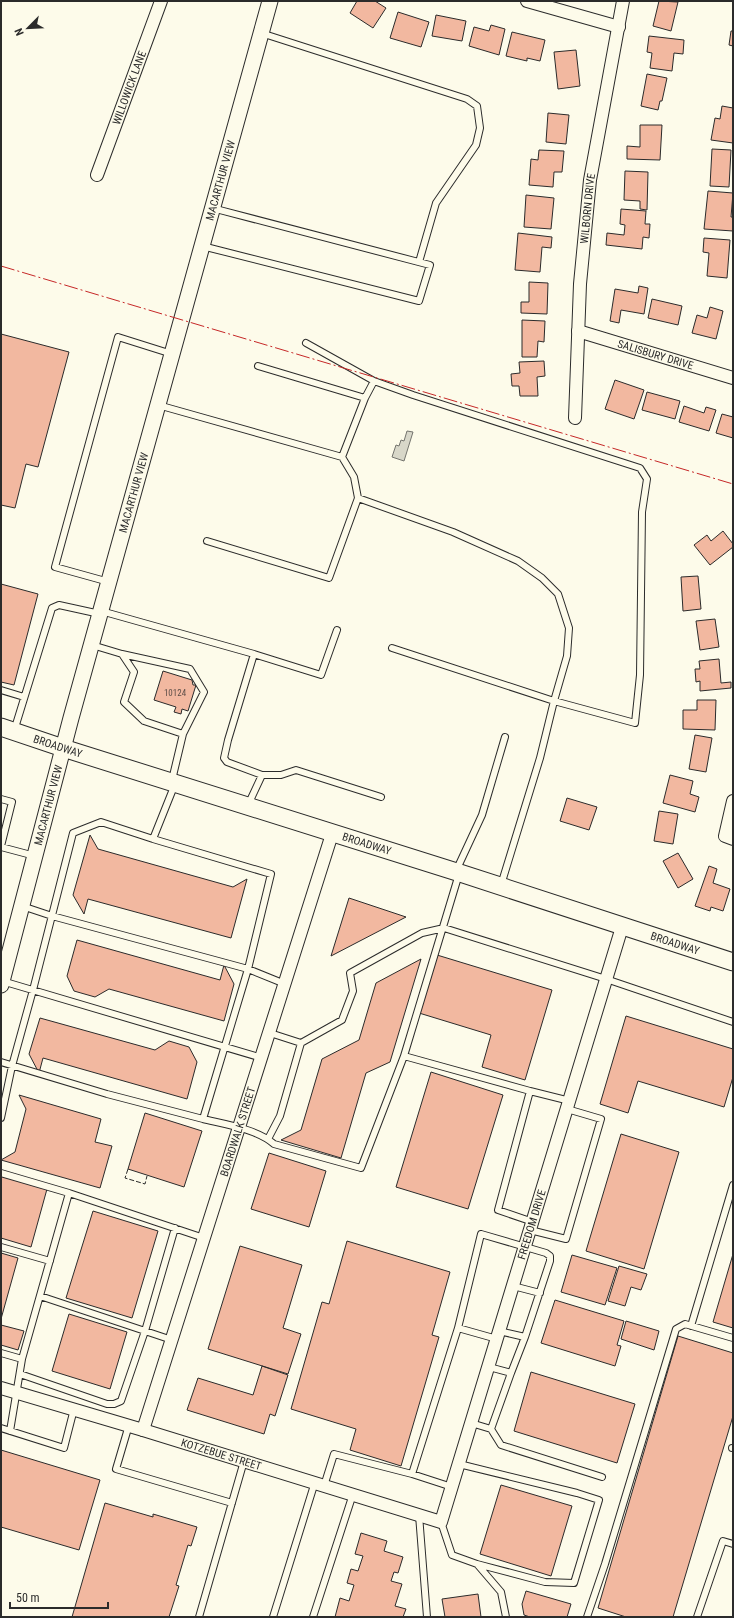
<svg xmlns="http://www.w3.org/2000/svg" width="734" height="1618" viewBox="0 0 734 1618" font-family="'Roboto Condensed',sans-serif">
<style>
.water{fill:#d8d7c9;stroke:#74746e}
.building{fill:#f2b8a0;stroke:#2b2b2b}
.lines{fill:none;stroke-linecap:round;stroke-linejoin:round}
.service-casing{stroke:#2b2b2b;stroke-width:8}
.minor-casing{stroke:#2b2b2b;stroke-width:14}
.tertiary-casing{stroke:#2b2b2b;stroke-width:17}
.secondary-casing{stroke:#2b2b2b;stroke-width:19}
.service{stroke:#fdfbea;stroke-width:6}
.minor{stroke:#fdfbea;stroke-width:12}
.tertiary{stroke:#fdfbea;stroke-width:15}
.secondary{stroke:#fdfbea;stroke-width:17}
.fence{stroke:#2b2b2b;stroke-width:1;stroke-dasharray:5 2;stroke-linecap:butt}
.power{stroke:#c62828;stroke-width:1;stroke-dasharray:14 3 2 3;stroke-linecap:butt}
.labels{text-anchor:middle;stroke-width:3;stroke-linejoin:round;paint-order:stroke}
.number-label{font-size:9px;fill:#5d4e48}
.street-label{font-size:11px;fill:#2b2b2b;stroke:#fdfbea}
</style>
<rect width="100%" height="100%" fill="#fdfbea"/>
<path class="water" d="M 407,431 L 413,432 L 404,461 L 392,457 L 396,445 L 399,446 L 401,440 L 404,441 Z"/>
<path class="building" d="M 357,1 L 375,1 L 386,8 L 373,28 L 350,13 Z
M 659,1 L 678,2 L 671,31 L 653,26 Z
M 398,12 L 429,22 L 421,47 L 390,38 Z
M 436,15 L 466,21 L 462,41 L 432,36 Z
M 491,25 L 505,29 L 499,55 L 469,46 L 474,27 L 489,31 Z
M 731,31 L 733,31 L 733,46 L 729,45 Z
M 512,32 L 545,40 L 540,61 L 527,58 L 527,61 L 506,56 Z
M 649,36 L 684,40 L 683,54 L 674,53 L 672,71 L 650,68 L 652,53 L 647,52 Z
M 576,50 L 580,86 L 558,89 L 554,52 Z
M 647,74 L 667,78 L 662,101 L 660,101 L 658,110 L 641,106 Z
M 722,106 L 733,108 L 733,143 L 711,140 L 715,118 L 720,119 Z
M 548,113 L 569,115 L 566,144 L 546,142 Z
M 640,125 L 662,125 L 660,160 L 627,159 L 627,146 L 640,147 Z
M 712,149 L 731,150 L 729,187 L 710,186 Z
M 539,150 L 564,151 L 562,172 L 554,172 L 553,187 L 529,185 L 531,159 L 538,160 Z
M 625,171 L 648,172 L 647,210 L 640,209 L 640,201 L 624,200 Z
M 708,191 L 733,193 L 731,217 L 733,217 L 733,231 L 704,229 Z
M 526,195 L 554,198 L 551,229 L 524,227 Z
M 621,209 L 646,211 L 645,224 L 650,224 L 649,238 L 643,237 L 642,249 L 606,245 L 607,233 L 624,235 L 625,225 L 620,224 Z
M 518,233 L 552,237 L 551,248 L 542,247 L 540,272 L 515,270 Z
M 704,238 L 730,240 L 727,278 L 707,276 L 709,253 L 703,252 Z
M 529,282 L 548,283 L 547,314 L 521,313 L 521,302 L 529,302 Z
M 639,286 L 648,288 L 644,314 L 621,310 L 619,323 L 610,321 L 615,289 L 638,293 Z
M 652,299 L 682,306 L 678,325 L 648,318 Z
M 710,307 L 723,311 L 716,339 L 692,333 L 697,315 L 707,318 Z
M 522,320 L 545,321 L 544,342 L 538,341 L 537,357 L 522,357 Z
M 1,334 L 69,352 L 38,467 L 26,464 L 15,508 L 1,505 Z
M 544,361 L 545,376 L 537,377 L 538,396 L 520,396 L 519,386 L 512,386 L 511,374 L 520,373 L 519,362 Z
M 615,380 L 644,390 L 634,419 L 605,409 Z
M 647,392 L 680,401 L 675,419 L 642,410 Z
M 684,406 L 704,413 L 706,407 L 716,410 L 709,431 L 679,422 Z
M 722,414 L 733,417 L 733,438 L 716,433 Z
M 723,531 L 733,544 L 733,547 L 710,565 L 694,545 L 707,535 L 711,541 Z
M 698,576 L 701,609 L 683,611 L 681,577 Z
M 1,584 L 38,594 L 14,685 L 1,682 Z
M 715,619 L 719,647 L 700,650 L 696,621 Z
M 719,659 L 721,683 L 731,682 L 731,688 L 700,691 L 700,681 L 696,682 L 695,669 L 700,669 L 699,661 Z
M 163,671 L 192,680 L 193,685 L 196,685 L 188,711 L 182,709 L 181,714 L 174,712 L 176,707 L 154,700 Z
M 697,700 L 716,700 L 715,730 L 683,729 L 683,710 L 697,710 Z
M 695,735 L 712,738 L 706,772 L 689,769 Z
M 670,775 L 693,781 L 690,794 L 699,797 L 695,812 L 663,803 Z
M 567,798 L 597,807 L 589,830 L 560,821 Z
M 659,811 L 678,814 L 673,844 L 654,841 Z
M 90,835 L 98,849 L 233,887 L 247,879 L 231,938 L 88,899 L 84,914 L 73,895 Z
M 678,853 L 693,879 L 678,888 L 663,861 Z
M 709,866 L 717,869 L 713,883 L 730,889 L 723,911 L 711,907 L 710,911 L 695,906 Z
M 349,898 L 406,917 L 331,956 Z
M 77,940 L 220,980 L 224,965 L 234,984 L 224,1021 L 109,989 L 95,997 L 74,991 L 67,976 Z
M 437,955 L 552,990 L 525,1080 L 482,1067 L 491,1035 L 419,1013 Z
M 421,959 L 390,1062 L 366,1073 L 341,1158 L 281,1140 L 301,1130 L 322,1059 L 359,1040 L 376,983 Z
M 626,1016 L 733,1049 L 733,1077 L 724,1107 L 638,1081 L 628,1113 L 600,1104 Z
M 40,1018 L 155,1050 L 169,1041 L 189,1047 L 197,1062 L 187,1099 L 43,1058 L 39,1073 L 29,1054 Z
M 431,1072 L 503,1095 L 468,1209 L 396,1187 Z
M 19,1095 L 101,1119 L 95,1142 L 112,1146 L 100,1188 L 1,1160 L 15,1152 L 26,1109 Z
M 145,1113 L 202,1131 L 184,1187 L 128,1169 Z
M 621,1134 L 679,1152 L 644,1269 L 586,1251 Z
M 269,1153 L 326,1171 L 309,1227 L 251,1209 Z
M 1,1176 L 47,1189 L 31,1247 L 1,1238 Z
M 93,1211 L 158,1231 L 132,1318 L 66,1298 Z
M 347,1241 L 450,1272 L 432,1335 L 439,1337 L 401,1466 L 350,1450 L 356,1429 L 291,1409 L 322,1302 L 329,1304 Z
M 240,1246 L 302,1265 L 283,1328 L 301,1334 L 288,1374 L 208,1349 Z
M 1,1253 L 18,1258 L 1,1319 Z
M 733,1254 L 733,1328 L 713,1322 Z
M 572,1255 L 617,1268 L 605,1305 L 561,1292 Z
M 619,1266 L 647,1274 L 641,1290 L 631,1287 L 625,1306 L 608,1301 Z
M 555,1300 L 624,1321 L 617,1345 L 621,1346 L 615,1366 L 541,1343 Z
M 69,1314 L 127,1332 L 110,1389 L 52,1371 Z
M 626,1321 L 659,1331 L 654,1350 L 621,1339 Z
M 1,1325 L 24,1331 L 18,1350 L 1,1345 Z
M 678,1336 L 733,1353 L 733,1416 L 673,1617 L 626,1617 L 598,1608 Z
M 262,1366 L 288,1375 L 275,1416 L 270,1414 L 264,1434 L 187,1410 L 198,1378 L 253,1395 Z
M 531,1372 L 635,1404 L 617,1463 L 514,1431 Z
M 1,1450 L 100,1480 L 79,1550 L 1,1527 Z
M 501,1485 L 572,1506 L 551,1576 L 480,1554 Z
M 105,1503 L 153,1517 L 153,1514 L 197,1527 L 191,1546 L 188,1545 L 176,1585 L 179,1586 L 169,1617 L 72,1617 Z
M 361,1533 L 387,1541 L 384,1551 L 403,1557 L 398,1573 L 394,1572 L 391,1581 L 402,1584 L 395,1606 L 406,1609 L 403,1617 L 335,1617 L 340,1598 L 349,1601 L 354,1585 L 347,1583 L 351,1569 L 358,1571 L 363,1556 L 355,1554 Z
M 526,1591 L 571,1604 L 567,1617 L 530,1617 L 524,1615 L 522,1604 Z
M 478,1594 L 481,1617 L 445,1617 L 442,1599 Z"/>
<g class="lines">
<g class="service-casing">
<path id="service" d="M 261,33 L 467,99 L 477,106 L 480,128 L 476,145 L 436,203 L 419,262
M 202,246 L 419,301 L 430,265 L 212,208
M 306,343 L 374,381
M 258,366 L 365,398
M 158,405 L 342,457
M 358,498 L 453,532 L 518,561 L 542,578 L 558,594 L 569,628 L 567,656 L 554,701 L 540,758 L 501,885
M 207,541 L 329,578 L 358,498 L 354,477 L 342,457 L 365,398 L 374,381 L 413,395 L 640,468 L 647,479 L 642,512 L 640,675 L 635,723 L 554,701 L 392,648
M 109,582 L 55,567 L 118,337 L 172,354
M 101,611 L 254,654
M 92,645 L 122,654 L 134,672 L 124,702 L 144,721 L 183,734 L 172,780
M 122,654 L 190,669 L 204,692 L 183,734
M 1,690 L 24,697
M 14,731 L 52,608 L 59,605 L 100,614
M 262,775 L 227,762 L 224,758 L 228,740 L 254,654 L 321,675 L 337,630
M 1,799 L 12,802 L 1,846
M 248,805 L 262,775 L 281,775 L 296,770 L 381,797
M 153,839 L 271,874 L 248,969 L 203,1119 C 224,1124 257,1129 274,1144 L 361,1168 L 404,1056
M 1,847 L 35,856
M 456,871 L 482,815 L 505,737
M 459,874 L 404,1056 L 530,1091
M 22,906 L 52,916 L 248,969 L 285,984
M 2,981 L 262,1058
M 301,1043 L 342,1020 L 353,991 L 350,973 L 422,933 L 444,928 L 606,979 L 733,1022
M 1,1062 L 107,1094 L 203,1119
M 1,1118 L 12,1066 L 33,990 L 73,833 L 101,822 L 153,839 L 175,784
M 268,1139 L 280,1116 L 301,1043 L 270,1033
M 1,1173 L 69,1193 L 22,1359 L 1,1353
M 69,1193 L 204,1238
M 533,1222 L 498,1210 L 530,1091 L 570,1101
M 530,1230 L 566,1239 L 601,1119 L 567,1109
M 1,1247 L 50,1261
M 513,1286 L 540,1293
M 40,1296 L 172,1340
M 691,1326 L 733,1185
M 458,1328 L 481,1234 L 546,1253 L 550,1256 L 550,1261 L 525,1337 L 499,1331
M 511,1373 L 525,1337
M 20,1374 L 107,1404 L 114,1404 L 121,1401 L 145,1331 L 175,1228
M 471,1423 L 491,1429 L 511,1373 L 489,1367
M 129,1425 L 116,1469 L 232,1503
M 1,1428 L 64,1448 L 74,1409
M 491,1429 L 501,1445 L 602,1477
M 10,1431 L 22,1359
M 732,1448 L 733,1448
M 459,1464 L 577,1493 L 599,1500 L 574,1583 L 545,1582 L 477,1564
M 412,1474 L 452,1487
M 324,1486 L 334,1454 L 412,1474 L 458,1328 L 497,1339
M 419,1515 L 427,1617
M 441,1522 L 452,1555 L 477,1564 L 501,1592 L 506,1617
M 199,1617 L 244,1461
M 273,1617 L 315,1482
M 313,1617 L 353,1494
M 587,1617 L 605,1564 L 676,1329 L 685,1324 L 733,1338
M 697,1617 L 723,1541 L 733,1544"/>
</g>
<g class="minor-casing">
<g id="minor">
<path d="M 527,1 L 619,27"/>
<path id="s1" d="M 97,175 L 161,1"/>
<path id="s2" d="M 578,331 L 733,378"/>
<path id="s3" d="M 575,418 L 580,284 L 590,180 L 623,1"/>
<path d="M 733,801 L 725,836 L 733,839"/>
<path id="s4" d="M 1,1388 L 143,1430 L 441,1522 L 622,927"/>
<path id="s5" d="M 143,1430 L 332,834"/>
</g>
</g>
<g class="tertiary-casing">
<g id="tertiary">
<path id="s6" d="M 1,985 L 71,718 L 270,1"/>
</g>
</g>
<g class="secondary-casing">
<g id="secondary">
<path id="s7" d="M 1,727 L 63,748 L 460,873 L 733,962"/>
</g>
</g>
<use href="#service" class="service"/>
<use href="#minor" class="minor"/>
<use href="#tertiary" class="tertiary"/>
<use href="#secondary" class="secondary"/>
<path class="fence" d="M 128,1169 L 125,1178 L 145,1184 L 147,1176"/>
<path class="power" d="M 1,266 L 733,484"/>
</g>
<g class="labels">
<g class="number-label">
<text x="175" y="696">10124</text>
</g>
<g class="street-label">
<text dy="4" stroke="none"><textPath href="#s1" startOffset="93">WILLOWICK LANE</textPath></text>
<text dy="4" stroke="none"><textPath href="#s6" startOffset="834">MACARTHUR VIEW</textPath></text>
<text dy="4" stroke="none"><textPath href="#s3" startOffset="210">WILBORN DRIVE</textPath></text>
<text dy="4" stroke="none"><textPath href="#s2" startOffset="81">SALISBURY DRIVE</textPath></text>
<text dy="4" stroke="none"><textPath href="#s6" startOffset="510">MACARTHUR VIEW</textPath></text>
<text dy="4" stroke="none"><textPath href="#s7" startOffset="60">BROADWAY</textPath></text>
<text dy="4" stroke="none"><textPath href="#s6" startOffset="186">MACARTHUR VIEW</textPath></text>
<text dy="4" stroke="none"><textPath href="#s7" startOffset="384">BROADWAY</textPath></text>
<text dy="4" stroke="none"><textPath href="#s7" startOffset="708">BROADWAY</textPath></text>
<text dy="4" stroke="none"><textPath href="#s5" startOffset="313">BOARDWALK STREET</textPath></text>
<text dy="4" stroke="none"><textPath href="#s4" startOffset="771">FREEDOM DRIVE</textPath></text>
<text dy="4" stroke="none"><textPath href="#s4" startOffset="230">KOTZEBUE STREET</textPath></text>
</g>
</g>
<rect width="734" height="1618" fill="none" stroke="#2b2b2b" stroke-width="4"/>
<g transform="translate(28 28) rotate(246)" stroke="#fdfbea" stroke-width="3" paint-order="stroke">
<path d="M0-3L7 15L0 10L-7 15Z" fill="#2b2b2b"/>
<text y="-6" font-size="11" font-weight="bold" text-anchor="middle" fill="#2b2b2b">N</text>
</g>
<path d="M10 1602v6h98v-6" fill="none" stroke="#2b2b2b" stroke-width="2"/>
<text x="16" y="1602" font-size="12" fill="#2b2b2b" stroke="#fdfbea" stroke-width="3" paint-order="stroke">50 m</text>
</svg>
